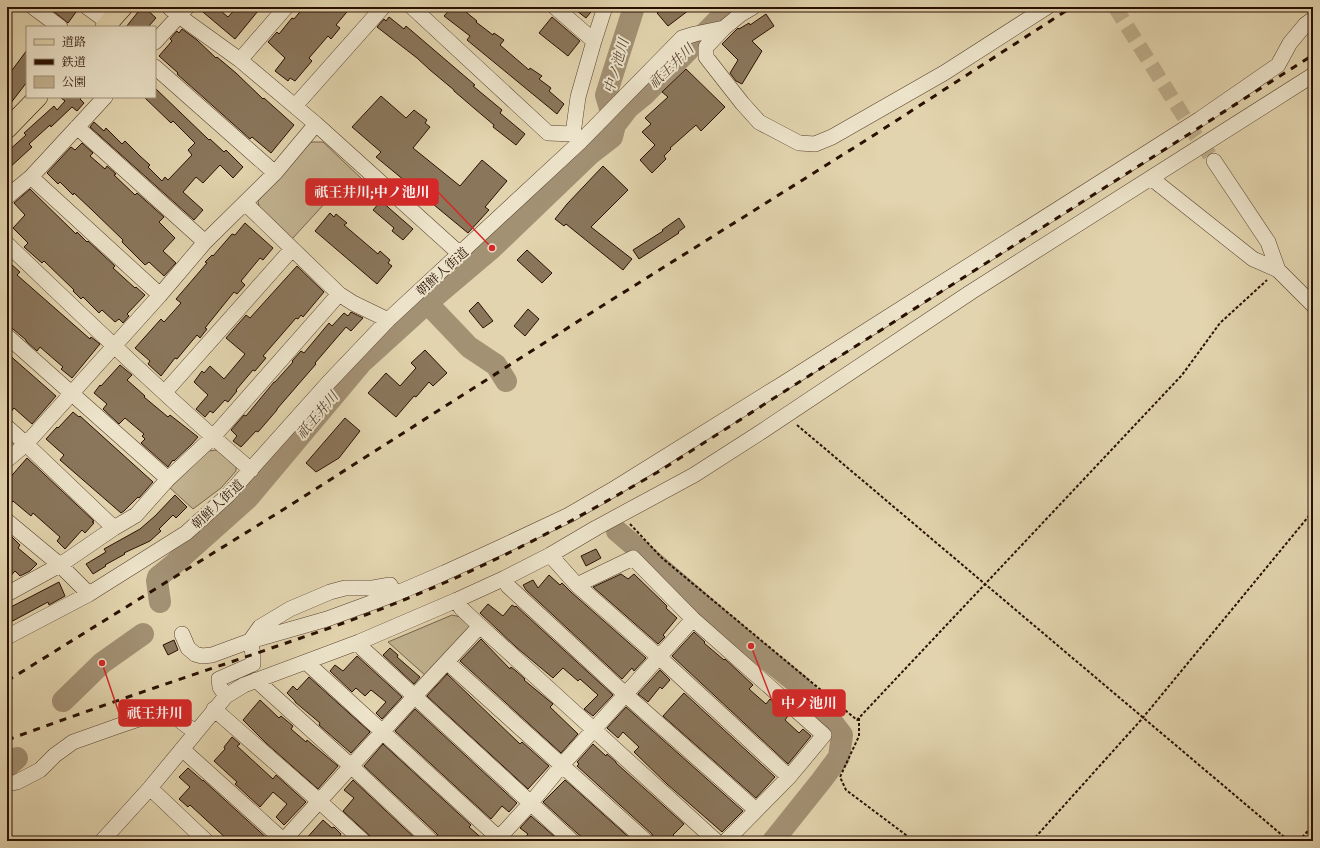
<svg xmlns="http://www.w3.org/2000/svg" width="1320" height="848" viewBox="0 0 1320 848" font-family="'IM FELL French Canon','Noto Serif JP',serif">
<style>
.green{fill:#c3b391;stroke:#76624a}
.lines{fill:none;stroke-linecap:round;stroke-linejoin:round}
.river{stroke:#a39174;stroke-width:22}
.building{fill:#8a765b;stroke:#2a1002}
.minor-tunnel{stroke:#bdad8c;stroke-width:15;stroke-dasharray:15 8;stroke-linecap:butt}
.minor-casing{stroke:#58412d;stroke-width:16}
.major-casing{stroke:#2a1002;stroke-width:20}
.path{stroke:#2a1002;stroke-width:2;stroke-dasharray:3 2;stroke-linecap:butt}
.minor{stroke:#ece3ca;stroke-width:15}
.major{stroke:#e2d4ae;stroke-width:19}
.rail{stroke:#2a1002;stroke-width:3;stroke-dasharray:7 7;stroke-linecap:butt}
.labels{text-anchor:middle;stroke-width:4;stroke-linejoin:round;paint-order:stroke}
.street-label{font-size:13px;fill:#2a1002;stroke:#ece3ca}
.water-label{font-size:14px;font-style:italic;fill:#5a4430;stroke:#ece3ca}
.leader{fill:none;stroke:#d62828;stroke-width:1.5}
.callout-dot{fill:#d62828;stroke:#ece3ca;stroke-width:1.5}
.callout{fill:#d62828;stroke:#d62828;stroke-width:1.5}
.callout-label{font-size:14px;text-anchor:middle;font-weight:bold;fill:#fff}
</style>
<rect width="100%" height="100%" fill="#e2d4ae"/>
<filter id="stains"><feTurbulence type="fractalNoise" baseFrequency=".005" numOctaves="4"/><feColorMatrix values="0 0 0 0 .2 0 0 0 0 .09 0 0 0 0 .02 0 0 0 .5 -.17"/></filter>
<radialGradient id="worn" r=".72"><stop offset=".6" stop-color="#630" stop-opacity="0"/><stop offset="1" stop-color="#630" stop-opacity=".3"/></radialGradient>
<path class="green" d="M 311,142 L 323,142 L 362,179 L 347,195 L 338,189 L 292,239 L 259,206 L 258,201 Z
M 217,450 L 236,467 L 236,471 L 221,488 L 193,509 L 170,488 L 208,451 Z
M 452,615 L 461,617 L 470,626 L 426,676 L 388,642 Z"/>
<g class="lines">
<path class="river" d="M 615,125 L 606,95 L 634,7
M 427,303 L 469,347 L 496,365 L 506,381
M 617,531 L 751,646 L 798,684 L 829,718 L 842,735 L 839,757 L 821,781 L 773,841
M 160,602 L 157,581 L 158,577 L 174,564 L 248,498 L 362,362 L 427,303 L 492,248 L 590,154 L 612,137 L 615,125 L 628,108 L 644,95 L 725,13 L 728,7
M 63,701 L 102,663 L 143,634
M 7,767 L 17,758"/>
</g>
<path class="building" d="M 48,7 L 69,7 L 76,12 L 68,23 Z
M 142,7 L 144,7 L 156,18 L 148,27 L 126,27 Z
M 197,7 L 216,7 L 228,17 L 237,7 L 253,7 L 258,11 L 235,39 Z
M 304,7 L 351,7 L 336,25 L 340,28 L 331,39 L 328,36 L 309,58 L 312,61 L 295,81 L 290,78 L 288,81 L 275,71 L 285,58 L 268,42 L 277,32 L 279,34 L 292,18 L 294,19 Z
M 452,7 L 470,7 L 466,12 L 477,21 L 476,22 L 493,35 L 494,33 L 504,40 L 500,45 L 529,70 L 530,68 L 542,76 L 539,79 L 551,88 L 549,91 L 564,104 L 557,114 L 467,40 L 470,36 L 444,16 Z
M 572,7 L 595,7 L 586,18 Z
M 665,7 L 693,7 L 668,26 L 657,13 Z
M 766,14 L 774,26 L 752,41 L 762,51 L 742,84 L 736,81 L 730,73 L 738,60 L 722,44 L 738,28 L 739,29 L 749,23 L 750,25 Z
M 389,17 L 404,29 L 406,26 L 475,85 L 473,86 L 502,110 L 500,113 L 525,134 L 516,145 L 493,127 L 494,125 L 475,109 L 454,91 L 454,90 L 430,70 L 417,58 L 377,27 L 384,19 L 386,21 Z
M 552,17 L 580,41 L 568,56 L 539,33 Z
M 182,29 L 197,40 L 216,58 L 217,57 L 236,73 L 263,99 L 264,98 L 294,125 L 271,153 L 252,137 L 250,139 L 222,114 L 177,74 L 178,73 L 159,56 L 172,41 L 170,39 L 177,31 L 179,33 Z
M 27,50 L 27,82 L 7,108 L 7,77 Z
M 686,69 L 725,107 L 701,131 L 696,125 L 670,148 L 671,149 L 664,156 L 666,159 L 652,173 L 640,160 L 655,145 L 642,132 L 651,124 L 645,118 L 668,97 L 662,92 Z
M 155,88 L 209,140 L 210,139 L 224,152 L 226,150 L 243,167 L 233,178 L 220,165 L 203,183 L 196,177 L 183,192 L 203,210 L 194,220 L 90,127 L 94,122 L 104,131 L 106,128 L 122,144 L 125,141 L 140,156 L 150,165 L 148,167 L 162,181 L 165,177 L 168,180 L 192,155 L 188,150 L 195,143 L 173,121 L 171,123 L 144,97 L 155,97 Z
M 381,96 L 406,118 L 414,110 L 427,120 L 425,123 L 430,127 L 413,148 L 460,186 L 482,160 L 507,181 L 485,207 L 489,210 L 468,233 L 376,157 L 381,152 L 352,127 Z
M 60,97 L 82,97 L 80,99 L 84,103 L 77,111 L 72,107 L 51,127 L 50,125 L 29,144 L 32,147 L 7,170 L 7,152 L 26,135 L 24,133 L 54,106 L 57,110 L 65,101 Z
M 82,143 L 93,153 L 90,156 L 105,169 L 107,166 L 116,174 L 114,175 L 135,195 L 137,193 L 164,217 L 159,222 L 175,238 L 163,251 L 176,263 L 164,276 L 149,262 L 145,265 L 122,242 L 123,240 L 92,210 L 74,193 L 73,195 L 60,182 L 58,184 L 47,173 L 71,147 L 75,150 Z
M 603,166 L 628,190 L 591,227 L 632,259 L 623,270 L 566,224 L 564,226 L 555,219 L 567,204 Z
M 30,189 L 76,234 L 77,232 L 87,242 L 88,241 L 115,266 L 113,268 L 135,288 L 136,287 L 145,295 L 127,314 L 129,316 L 123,323 L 119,319 L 115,322 L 102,310 L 99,313 L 83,297 L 81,299 L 73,291 L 74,290 L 44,261 L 42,263 L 24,247 L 28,243 L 13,228 L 25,215 L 14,203 Z
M 381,201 L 413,229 L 403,240 L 392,231 L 394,228 L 373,210 Z
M 330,213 L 334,217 L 336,214 L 347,223 L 344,225 L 378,254 L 380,251 L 390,260 L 388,263 L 392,266 L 377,284 L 315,231 Z
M 679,218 L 685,227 L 678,232 L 679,233 L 639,259 L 633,250 L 663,231 L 662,230 Z
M 245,223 L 273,248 L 263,260 L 260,258 L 241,281 L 245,285 L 237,294 L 234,292 L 205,328 L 207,329 L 200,338 L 197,335 L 177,359 L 175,358 L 161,376 L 148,364 L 150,361 L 135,348 L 161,319 L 164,322 L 181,303 L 176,299 L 207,263 L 205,262 L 212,255 L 213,256 L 232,234 L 235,235 Z
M 527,250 L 552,273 L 542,283 L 517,260 Z
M 11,264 L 20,272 L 17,275 L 90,339 L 91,337 L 100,344 L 72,378 L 61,369 L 63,367 L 40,347 L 37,351 L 26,341 L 26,340 L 7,324 L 7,267 L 8,268 Z
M 297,266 L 324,292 L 303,317 L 301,315 L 298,319 L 296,318 L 283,333 L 263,356 L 266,358 L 255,371 L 253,370 L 236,390 L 237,391 L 228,402 L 225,400 L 213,413 L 210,411 L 205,417 L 196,409 L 208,395 L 194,382 L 202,371 L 204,373 L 210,366 L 224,379 L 245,354 L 226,338 L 246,315 L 250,318 Z
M 478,302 L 493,321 L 483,328 L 469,311 Z
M 528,309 L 539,319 L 525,336 L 514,326 Z
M 351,312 L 363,318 L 351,331 L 346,327 L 315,363 L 316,364 L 277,409 L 277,410 L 258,432 L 256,431 L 241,447 L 233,441 L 237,436 L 231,430 L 244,415 L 246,416 L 274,382 L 275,382 L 293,362 L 292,361 L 301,351 L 304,353 L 329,323 L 332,326 L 344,313 L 348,316 Z
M 425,350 L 447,373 L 433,386 L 429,382 L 416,397 L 414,396 L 396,417 L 368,393 L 386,373 L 400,386 L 416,368 L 411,363 Z
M 7,353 L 56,396 L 32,424 L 14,408 L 7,417 Z
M 120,365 L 132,375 L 127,380 L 145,396 L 144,397 L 168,417 L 170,415 L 198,437 L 191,445 L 174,461 L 173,460 L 168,467 L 141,443 L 145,439 L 142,436 L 144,434 L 125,418 L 119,424 L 103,409 L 107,404 L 94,393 L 100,385 L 101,386 Z
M 73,412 L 79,417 L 80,416 L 153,482 L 139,498 L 138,497 L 124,511 L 121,513 L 60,460 L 64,455 L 46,439 L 57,427 L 58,428 Z
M 345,418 L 360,431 L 339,458 L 316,472 L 306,463 Z
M 27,458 L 94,521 L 92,522 L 94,523 L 85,533 L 82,530 L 65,549 L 57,541 L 60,537 L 33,513 L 31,516 L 13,501 L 7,508 L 7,481 Z
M 175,495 L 187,507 L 176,518 L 173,515 L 159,529 L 161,531 L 150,541 L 124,553 L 125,554 L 105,565 L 106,566 L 93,574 L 86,564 L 106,552 L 104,549 L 140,529 L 155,516 Z
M 12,537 L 20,545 L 18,548 L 37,564 L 30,571 L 20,576 L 15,571 L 7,580 L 7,542 Z
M 596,549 L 601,558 L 586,566 L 581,556 Z
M 621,574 L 628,579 L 634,574 L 667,606 L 666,608 L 677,618 L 663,635 L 665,637 L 658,644 L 593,587 Z
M 549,575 L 560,585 L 562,583 L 571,592 L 646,658 L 634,671 L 632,668 L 622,679 L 526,590 L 523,585 L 533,580 L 538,588 Z
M 59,582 L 65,596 L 49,605 L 48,602 L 7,624 L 7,609 Z
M 488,604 L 503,616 L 512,605 L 515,607 L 516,606 L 613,695 L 593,716 L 584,709 L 598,695 L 580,679 L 578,681 L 563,668 L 553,678 L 516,647 L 480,613 Z
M 694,632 L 705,642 L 704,643 L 724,660 L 725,659 L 753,685 L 749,689 L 766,704 L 770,699 L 779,707 L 778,709 L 788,716 L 785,720 L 799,733 L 803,729 L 811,736 L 788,764 L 672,656 Z
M 481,639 L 510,669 L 511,667 L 516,671 L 525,679 L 524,680 L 553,704 L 550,707 L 578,734 L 561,753 L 460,661 Z
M 174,640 L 178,650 L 168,655 L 163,645 Z
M 390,648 L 398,655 L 397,657 L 420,677 L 414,684 L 383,655 Z
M 357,656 L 402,697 L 382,719 L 376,713 L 386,702 L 371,690 L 365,696 L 356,688 L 352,692 L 330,671 L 335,665 L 343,671 Z
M 660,670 L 670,680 L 662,689 L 660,687 L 648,702 L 647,701 L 638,694 Z
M 447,674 L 520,744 L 522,742 L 549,766 L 528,789 L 427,696 Z
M 309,677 L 370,732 L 351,753 L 319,725 L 320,723 L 295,702 L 295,701 L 287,693 L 293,686 L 297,690 Z
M 684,693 L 775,777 L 756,798 L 663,716 Z
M 260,700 L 279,718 L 281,716 L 293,726 L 291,729 L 306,742 L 307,740 L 338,766 L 318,789 L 266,743 L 243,720 Z
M 626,707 L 743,811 L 722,832 L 667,784 L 634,752 L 639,747 L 623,732 L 618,738 L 607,728 Z
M 415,709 L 517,803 L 509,812 L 502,806 L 491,819 L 395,731 Z
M 232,737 L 240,744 L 237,746 L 273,779 L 276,775 L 306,802 L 284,825 L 276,817 L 287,804 L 273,792 L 260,807 L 235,784 L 237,782 L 214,761 L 225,749 L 224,747 Z
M 383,744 L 471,825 L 469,827 L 485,841 L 469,841 L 463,836 L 458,841 L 440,841 L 437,834 L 364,766 Z
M 593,744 L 606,756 L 607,754 L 616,762 L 616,763 L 684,824 L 673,835 L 679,841 L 655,841 L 652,834 L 577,766 L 579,764 L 577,762 Z
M 188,768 L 203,781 L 203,780 L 270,841 L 229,841 L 190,805 L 188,807 L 179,799 L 190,787 L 179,777 Z
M 353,780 L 418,841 L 375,841 L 371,837 L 343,811 L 354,798 L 344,790 Z
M 565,780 L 633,841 L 586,841 L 567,824 L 543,802 Z
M 531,816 L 555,837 L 551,841 L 522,841 L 528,834 L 520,828 Z
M 323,820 L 332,828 L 334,827 L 341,834 L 340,836 L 346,841 L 304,841 Z"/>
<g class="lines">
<path class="minor-tunnel" d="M 1115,7 L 1196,136 L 1214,161"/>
<g class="minor-casing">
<path id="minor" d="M 33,7 L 60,27
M 87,7 L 109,23
M 169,7 L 179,16 L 240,60 L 316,124 L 460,254
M 412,7 L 548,133 L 573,134 L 580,142
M 555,7 L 594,41
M 724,28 L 706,47 L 706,57 L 742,103 L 759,122 L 799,143 L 815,144 L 832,137 L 944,73 L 1047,7
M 155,42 L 187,7
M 240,60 L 286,7
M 155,67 L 275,173
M 295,106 L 383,7
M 77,127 L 205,242
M 573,134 L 578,97 L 594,41 L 605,7
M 1214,161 L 1268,242 L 1278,270
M 31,177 L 160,295
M 1151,178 L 1253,259 L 1278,270 L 1313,305
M 7,197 L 31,177 L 105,97
M 245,203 L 339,294 L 353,303 L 388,320
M 7,244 C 87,320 167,398 251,470
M 7,336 L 168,479
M 165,392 L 292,249
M 7,427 L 26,444 L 114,528
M 7,460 L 26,444 L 160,295 L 205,242 L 275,173 L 316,124
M 7,521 L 60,565 L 89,594
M 550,555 L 577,585 L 659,657 L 789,777
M 505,578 L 508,586 L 625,694 L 756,810
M 577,585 L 633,558 L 693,619 L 824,735 L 789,777 L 726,841
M 7,594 L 60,565 L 114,528 L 136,515 L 168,479 L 213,437 L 339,294
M 457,600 L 461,608 L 480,626 L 716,841
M 182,634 L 188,648 L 195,654 L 202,656 L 212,655 L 250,641 L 260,627 L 290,609 L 330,592 L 345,588 L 373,588 L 390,585 L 395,594
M 7,637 L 89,594 L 186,533 L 227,496 L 329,382 L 388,320 L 580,142 L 682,38 L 695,34 L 724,28 L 741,14 L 753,7
M 359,642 L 363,649 L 572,841
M 306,662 L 502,841
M 447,662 L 646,841
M 256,680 L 351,766 L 431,841
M 226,696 L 220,687 L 219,679 L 253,664 L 253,654 L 250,641 L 327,619 L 395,594 L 444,573 L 501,547 L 569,515 L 612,490 L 784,383 L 1200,119 L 1278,65 L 1290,43 L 1305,25 L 1313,19
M 214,709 L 319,801 L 363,841
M 182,749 L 284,841
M 7,784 L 17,782 L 40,770 L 55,755 L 73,742 L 121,725 L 166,710 L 195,732
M 150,788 L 206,841
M 102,841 L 150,788 L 226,696 L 244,685 L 359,642 L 457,600 L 505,578 L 550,555 L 596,528 L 694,475 L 761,432 L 971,292 L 1313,75
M 283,841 L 414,697 L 480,626
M 496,841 L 530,804 L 562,765 L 693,619"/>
</g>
<g class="major-casing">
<path id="major" d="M 105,27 L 123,7
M 7,129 L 38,97"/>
</g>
<path class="path" d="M 797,425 L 1289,841
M 630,524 L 662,558 L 857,720 L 1182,375 L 1220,323 L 1267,280
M 859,718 L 859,736 L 840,777 L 846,790 L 914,841
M 1032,841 L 1141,720 L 1313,511
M 1299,841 L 1313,825"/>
<use href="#minor" class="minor"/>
<use href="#major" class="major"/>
<path class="rail" d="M 7,681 L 289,506 L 602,306 L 871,137 L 1072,7
M 7,740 C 81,713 156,687 231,662 C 294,640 357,620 418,594 C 501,560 580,517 658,472 L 1313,55"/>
</g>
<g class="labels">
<g class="street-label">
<text transform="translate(442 271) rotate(-42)" y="5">朝鮮人街道</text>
<text transform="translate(217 504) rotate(-43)" y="5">朝鮮人街道</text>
</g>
<g class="water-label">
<text transform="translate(616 66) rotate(-74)" y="5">中ノ池川</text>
<text transform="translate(671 66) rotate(-44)" y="5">祇王井川</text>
<text transform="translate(317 415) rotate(-50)" y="5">祇王井川</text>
</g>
</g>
<path class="leader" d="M492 248L438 192M751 646L773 703M102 663L119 713"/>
<g class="callout-dot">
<circle cx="492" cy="248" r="4"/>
<circle cx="751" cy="646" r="4"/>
<circle cx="102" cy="663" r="4"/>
</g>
<g class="callout">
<rect x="306" y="179" width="132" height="26" rx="4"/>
<rect x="773" y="690" width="72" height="26" rx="4"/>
<rect x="119" y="700" width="72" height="26" rx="4"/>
</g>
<g class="callout-label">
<text x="372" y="197">祇王井川;中ノ池川</text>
<text x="809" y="708">中ノ池川</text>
<text x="155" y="718">祇王井川</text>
</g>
<rect width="1320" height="848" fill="none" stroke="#e2d4ae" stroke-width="24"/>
<rect x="8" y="8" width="1304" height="832" fill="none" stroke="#2a1002" stroke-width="2"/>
<rect x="12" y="12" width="1296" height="824" fill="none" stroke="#2a1002"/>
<rect x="26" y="26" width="130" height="72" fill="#ece3ca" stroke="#9e8f7a"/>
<rect x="34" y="39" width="20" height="6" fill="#e2d4ae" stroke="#9e8f7a"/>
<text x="62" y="46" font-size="12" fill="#2a1002">道路</text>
<rect x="34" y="59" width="20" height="6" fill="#2a1002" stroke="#9e8f7a"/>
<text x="62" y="66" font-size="12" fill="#2a1002">鉄道</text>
<rect x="34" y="76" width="20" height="12" fill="#c3b391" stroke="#9e8f7a"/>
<text x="62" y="86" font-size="12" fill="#2a1002">公園</text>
<rect width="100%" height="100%" filter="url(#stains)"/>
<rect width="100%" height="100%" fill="url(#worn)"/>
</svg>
